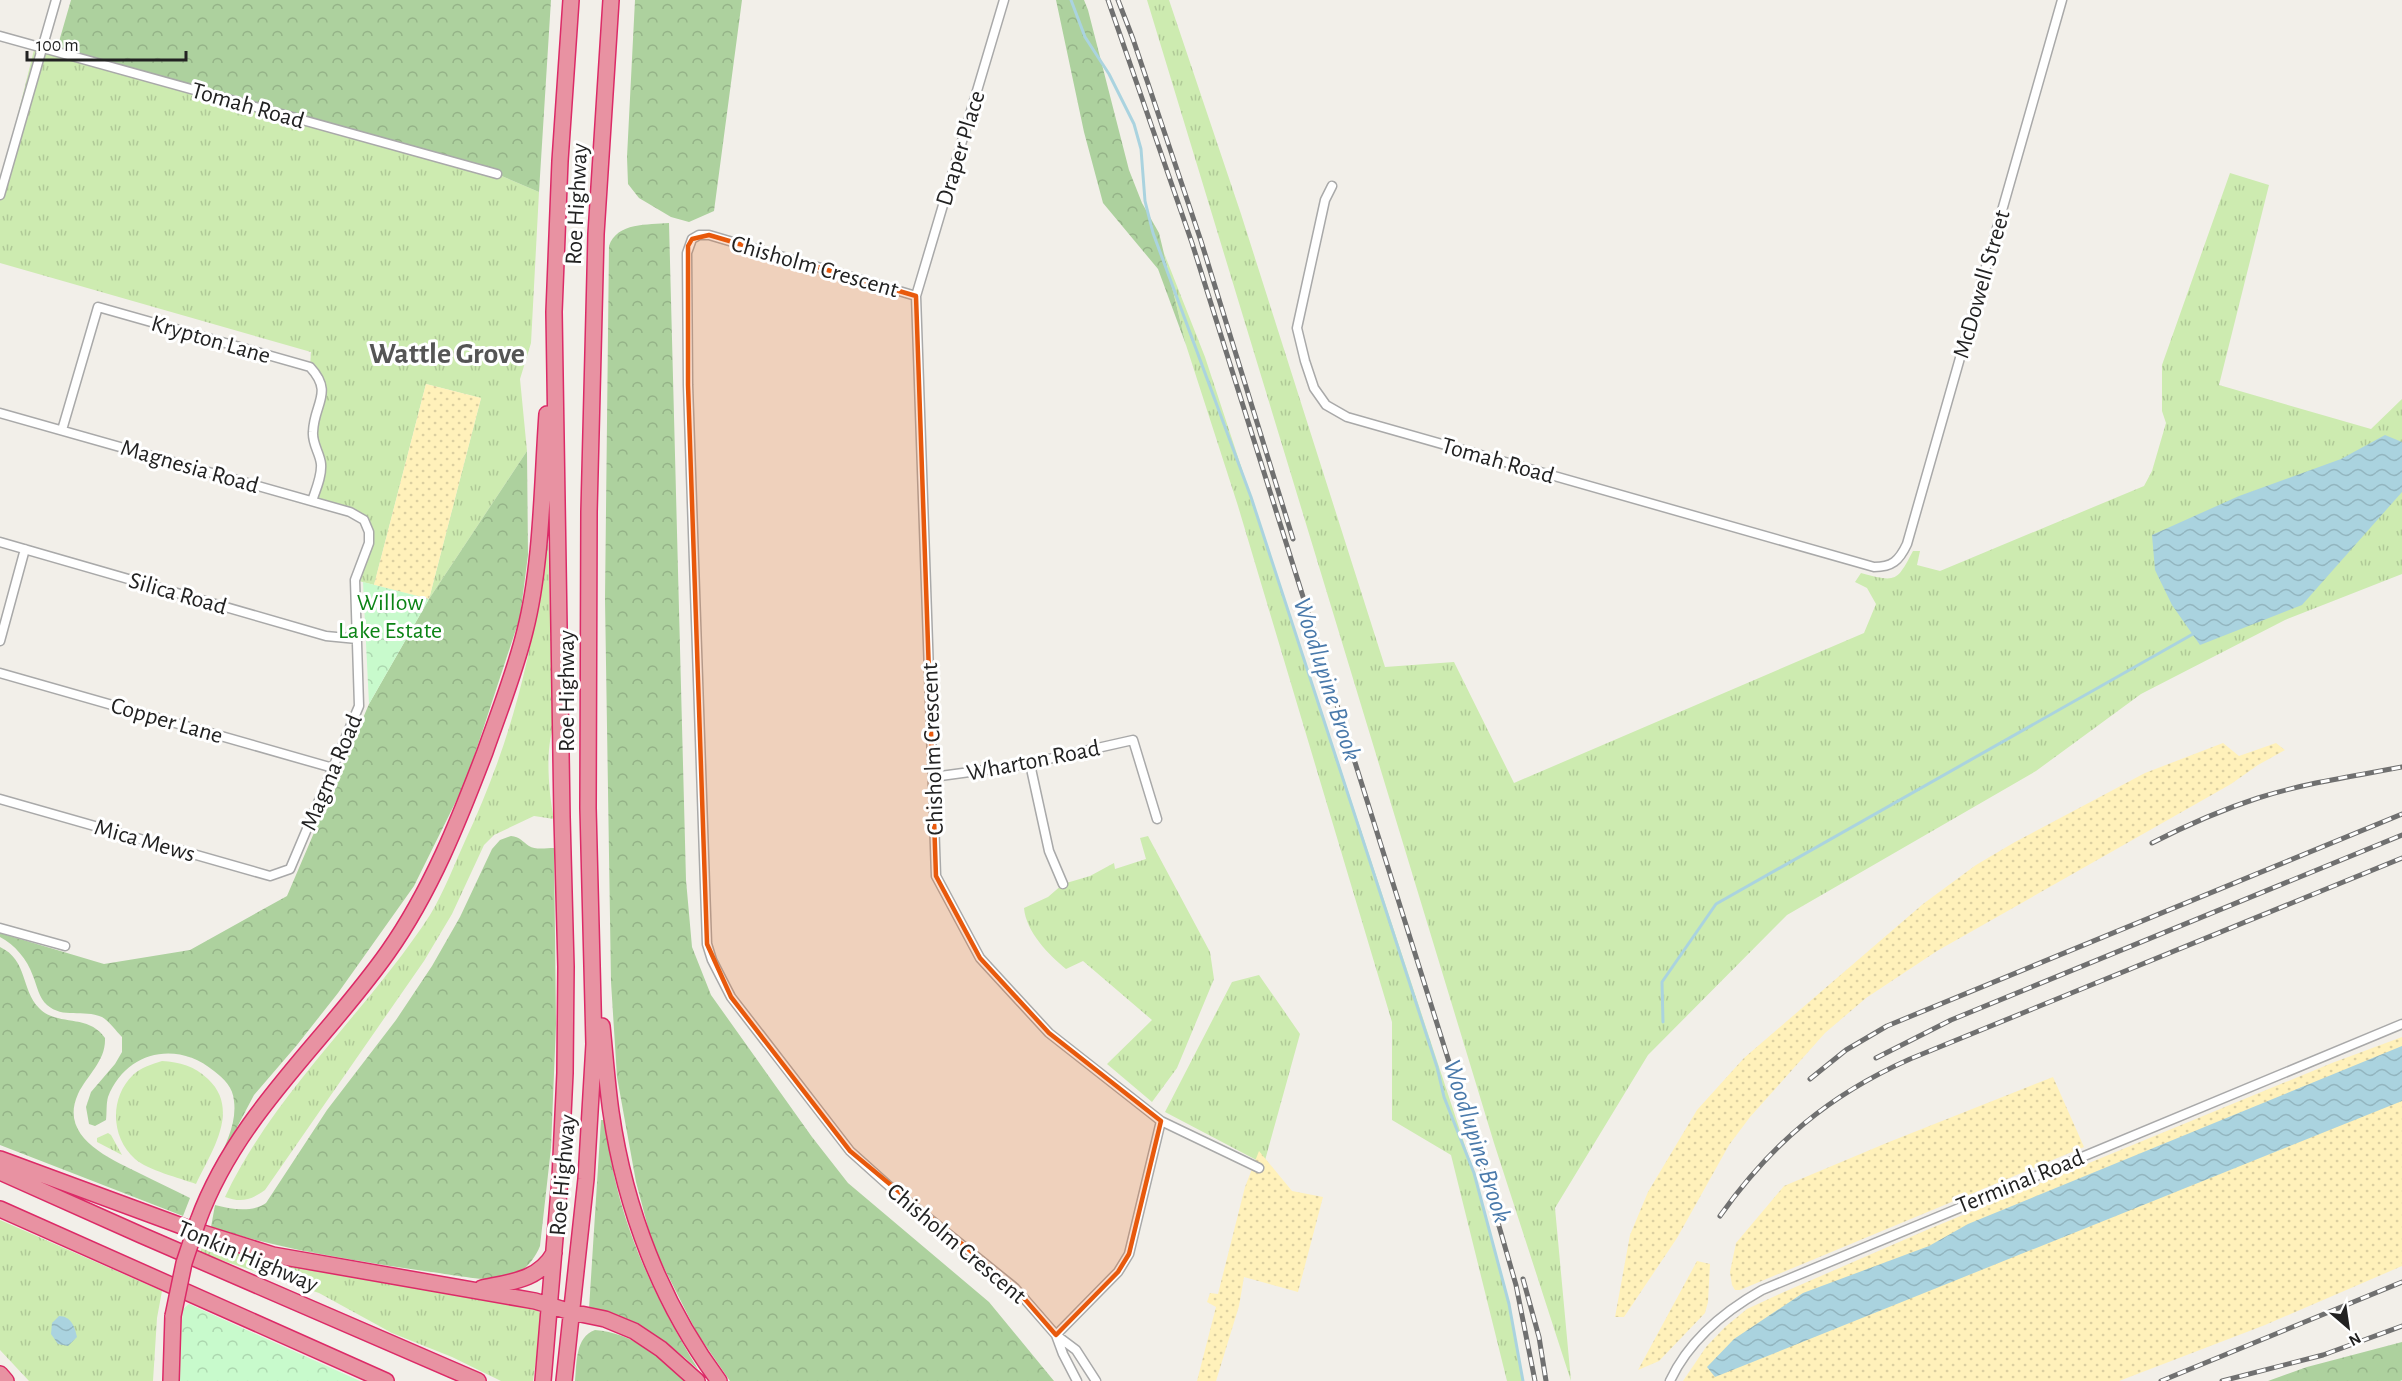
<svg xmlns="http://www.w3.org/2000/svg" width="2402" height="1381" viewBox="0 0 2402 1381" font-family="'Alegreya Sans',sans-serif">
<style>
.grass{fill:url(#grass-tufts)}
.forest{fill:url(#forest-crowns)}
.sand{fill:url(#sand-dots)}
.park{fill:url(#park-crowns)}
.water{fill:url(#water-waves)}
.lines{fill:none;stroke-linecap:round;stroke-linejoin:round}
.stream{stroke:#aad3df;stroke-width:3}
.minor-casing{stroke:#a9a9a9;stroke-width:11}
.motorway-casing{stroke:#dc2a67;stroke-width:18}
.minor{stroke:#fff;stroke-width:8}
.motorway{stroke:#e892a2;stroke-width:15}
.rail-casing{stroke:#707070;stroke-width:5}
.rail{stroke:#fff;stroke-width:3;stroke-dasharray:9;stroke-linecap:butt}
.motorway-bridge-casing{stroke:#dc2a67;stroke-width:18;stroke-linecap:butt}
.motorway-bridge{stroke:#e892a2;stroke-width:15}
.marked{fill:#e8590c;fill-opacity:0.2;stroke:#e8590c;stroke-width:4.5;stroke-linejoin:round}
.labels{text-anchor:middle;stroke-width:6;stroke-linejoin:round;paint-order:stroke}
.street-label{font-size:24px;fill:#222;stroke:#fff}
.park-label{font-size:24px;fill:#0c8416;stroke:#fff}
.water-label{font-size:26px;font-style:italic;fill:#4a7aab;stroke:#fff}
.district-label{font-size:30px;font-weight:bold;fill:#555;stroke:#fff}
</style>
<defs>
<pattern id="grass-tufts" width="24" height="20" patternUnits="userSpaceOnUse" patternTransform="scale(1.5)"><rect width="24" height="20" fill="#cdebb0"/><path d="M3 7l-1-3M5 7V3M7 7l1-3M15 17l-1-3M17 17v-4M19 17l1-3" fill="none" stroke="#b0c997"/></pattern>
<pattern id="forest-crowns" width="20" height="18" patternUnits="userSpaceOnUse" patternTransform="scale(1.5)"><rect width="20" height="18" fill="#add19e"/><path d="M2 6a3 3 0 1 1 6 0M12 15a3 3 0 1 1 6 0" fill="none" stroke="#95b388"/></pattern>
<pattern id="sand-dots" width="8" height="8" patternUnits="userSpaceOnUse" patternTransform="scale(1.5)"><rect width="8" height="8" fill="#fff1ba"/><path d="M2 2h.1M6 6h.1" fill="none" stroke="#dacea0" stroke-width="1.8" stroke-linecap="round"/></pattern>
<pattern id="park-crowns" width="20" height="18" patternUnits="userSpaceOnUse" patternTransform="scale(1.5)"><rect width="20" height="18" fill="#c8facc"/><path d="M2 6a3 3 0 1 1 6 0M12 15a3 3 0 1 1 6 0" fill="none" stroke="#acd6af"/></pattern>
<pattern id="water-waves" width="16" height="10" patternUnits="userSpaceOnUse" patternTransform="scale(1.5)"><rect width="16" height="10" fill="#aad3df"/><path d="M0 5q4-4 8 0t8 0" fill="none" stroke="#92b5bf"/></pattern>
</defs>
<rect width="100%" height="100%" fill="#f2efe9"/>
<path class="grass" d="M 1147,0 L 1169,0 L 1241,214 L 1385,667 L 1454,662 L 1514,783 L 1864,633 L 1876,604 L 1867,588 L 1855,582 L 1861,573 C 1897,583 1897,581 1913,551 L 1920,551 L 1917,565 L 1940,571 L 2144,486 L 2152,471 L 2166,423 L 2162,411 L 2162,365 L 2230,173 L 2269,185 L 2219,385 L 2371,429 L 2402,399 L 2402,574 L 2285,620 L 2141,694 L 2036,771 L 1787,915 L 1648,1055 L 1555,1208 L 1571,1381 L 1494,1143 Z
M 35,46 L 497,174 L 539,192 L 531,343 L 520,379 L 527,451 L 429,599 L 481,398 L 426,384 L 374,585 L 355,580 L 369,543 L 364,521 L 312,501 L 320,476 L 313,444 L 322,388 L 310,367 L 311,352 L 0,263 L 0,186 Z
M 1164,253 L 1205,357 L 1474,1173 L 1509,1304 L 1523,1381 L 1507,1381 L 1451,1155 L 1392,1120 L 1392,1022 L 1238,506 L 1186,345 Z
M 547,499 L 553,729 C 545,751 549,796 554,819 L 534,816 L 494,835 L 484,845 L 452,914 L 424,961 L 265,1190 C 251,1200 241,1203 225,1197 C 275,1091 367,1012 430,915 C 444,892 454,865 465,841 C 503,760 527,679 540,590 C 544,560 545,529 547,499 Z
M 1148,836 L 1210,952 L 1214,979 L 1177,1068 L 1152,1102 L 1107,1064 L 1152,1020 L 1083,961 L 1066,969 C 1049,955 1026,932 1024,908 L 1048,897 L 1063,884 L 1090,876 L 1114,863 L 1115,869 L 1146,859 L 1140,838 Z
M 1259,975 L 1300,1034 L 1264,1164 L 1165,1112 L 1232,982 Z
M 162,1061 C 180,1062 194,1066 208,1079 C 241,1110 211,1152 196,1184 C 179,1178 148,1170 135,1159 C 111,1138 109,1098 133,1075 C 140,1068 152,1064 162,1061 Z
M 108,1133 L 111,1135 L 122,1155 L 97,1142 L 97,1138 Z
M 0,1220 L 162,1291 L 157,1318 L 153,1381 L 29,1381 L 0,1350 Z
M 205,1238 L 354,1277 L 536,1309 L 541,1314 L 541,1323 L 533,1381 L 501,1381 L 452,1357 L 392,1333 L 319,1293 L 200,1253 Z"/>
<path class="forest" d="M 71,0 L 551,0 L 539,192 L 497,174 L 56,52 Z
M 635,0 L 742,0 L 714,211 L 689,222 L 671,217 L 639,198 L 628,184 L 627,157 Z
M 1056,0 L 1084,0 L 1088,10 L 1129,170 L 1142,203 L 1159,233 L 1186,345 L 1158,269 L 1103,203 L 1084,132 Z
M 669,223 L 686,880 L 692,947 L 711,995 L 812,1137 L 848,1183 L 989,1302 L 1054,1381 L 730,1381 L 697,1333 L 653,1246 L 636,1182 L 617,1077 L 611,982 L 605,599 L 609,246 C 617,222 648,225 669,223 Z
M 527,451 L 528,555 L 520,617 L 466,781 L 414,886 L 338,993 L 297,1045 L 254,1095 L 216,1167 C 225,1145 237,1124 234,1101 C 233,1087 224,1079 214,1071 C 177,1040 126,1051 108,1097 C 106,1104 107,1113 106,1120 L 95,1126 L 89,1124 L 86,1107 L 91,1092 L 115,1064 L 122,1052 L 122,1037 C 116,1031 109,1021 102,1017 C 83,1009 63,1019 47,1005 C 39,998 37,986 33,976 C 27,959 15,945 0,937 L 0,933 L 104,964 L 190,950 L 287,896 L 369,704 L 429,599 Z
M 511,836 C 520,837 522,841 529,846 C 535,850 546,848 554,848 L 556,1024 L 551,1148 L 540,1246 C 534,1261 521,1276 504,1279 C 489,1282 448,1274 431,1272 C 358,1261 282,1250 211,1227 L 215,1205 C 230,1209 252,1213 266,1203 L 327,1110 L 396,1020 L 432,966 L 460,917 L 492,849 L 500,840 Z
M 0,947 C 28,960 21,990 39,1008 C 57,1027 88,1013 105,1038 C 106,1061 88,1074 78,1094 C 58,1138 111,1159 141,1174 C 157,1182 174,1190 190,1198 L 183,1216 L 0,1145 Z
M 601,1120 L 606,1120 C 613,1211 651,1292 698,1369 C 667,1342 631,1313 589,1309 Z
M 595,1330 C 632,1333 662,1357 688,1381 L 575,1381 C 577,1363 575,1337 595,1330 Z
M 2402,1342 L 2402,1380 L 2400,1381 L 2268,1381 L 2307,1367 Z"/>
<path class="sand" d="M 426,384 L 481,398 L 429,599 L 374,585 Z
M 2223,743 L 2239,756 L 2276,743 L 2285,750 L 2258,765 L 2231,784 L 1937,951 L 1866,998 L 1825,1033 L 1750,1117 L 1729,1145 L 1677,1238 L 1624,1317 L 1615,1317 L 1630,1235 L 1648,1192 L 1697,1110 L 1744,1058 L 1923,904 L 1976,865 L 2015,842 L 2145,773 Z
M 2402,1037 L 2402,1266 L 2265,1325 L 2119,1381 L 1683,1381 L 1706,1347 L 1725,1327 L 1747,1309 L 1784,1292 L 1929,1229 L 2332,1063 Z
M 2053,1077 L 2084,1147 L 1740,1290 L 1735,1290 L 1732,1285 L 1730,1272 L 1736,1243 L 1784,1186 L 1889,1142 Z
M 1259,1151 L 1292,1191 L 1323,1197 L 1298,1292 L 1244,1277 L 1239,1306 L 1216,1381 L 1197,1381 L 1216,1307 L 1207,1302 L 1210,1293 L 1218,1294 L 1245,1187 Z
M 1697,1261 L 1710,1264 L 1708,1302 L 1705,1313 L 1659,1361 L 1638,1370 Z"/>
<path class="park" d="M 363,582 L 429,599 L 369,704 Z
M 189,1304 L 360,1381 L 177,1381 L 183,1309 Z"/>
<path class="water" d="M 2385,435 L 2402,442 L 2402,492 L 2302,605 L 2200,645 L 2172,605 L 2155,570 L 2152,535 L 2239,496 L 2341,459 Z
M 2402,1046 L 2402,1101 L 1715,1377 L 1707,1367 L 1734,1339 L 1803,1293 L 1929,1246 L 1968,1224 Z
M 59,1316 C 71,1316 75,1327 77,1337 L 68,1346 L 58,1344 L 51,1334 L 52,1323 Z"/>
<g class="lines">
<path class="stream" d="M 1071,0 L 1085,37 L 1109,74 L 1134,124 L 1141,149 L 1145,201 L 1153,233 L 1251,497 L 1437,1067 L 1444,1097 L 1474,1173 L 1509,1304 L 1523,1381
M 1663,1022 L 1662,982 L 1716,904 L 2193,634"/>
<g class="minor-casing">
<path id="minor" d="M 0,36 L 497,174
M 1332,186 L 1325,200 L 1297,328 L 1305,361 L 1314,388 L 1326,405 L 1347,417 L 1874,567 C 1892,567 1899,561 1907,544 L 2062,0
M 0,195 L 56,0
M 916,296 L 1004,0
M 0,413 L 350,512 L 364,520 L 369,532 L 369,543 L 355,580 L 359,706 L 290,869 L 270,876 L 0,799
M 62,430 L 98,307 L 310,367 C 334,393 314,403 313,432 C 312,444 320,453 321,464 C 322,476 316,489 312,501
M 0,542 L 326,636 L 357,639
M 0,641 L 25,549
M 0,673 L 333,768
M 1030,764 L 1049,851 L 1063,884
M 933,777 L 1022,765 L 1133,740 L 1157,819
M 0,928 L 65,946
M 1161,1121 L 1259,1168
M 1056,1335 L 1118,1272 L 1129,1254 L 1161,1121 L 1049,1033 L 980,958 L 936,876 L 916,296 L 709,235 L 699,235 L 692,239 L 687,253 L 688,385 L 707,944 L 712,960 L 731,997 L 850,1151 L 889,1186 L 1015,1288 L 1056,1335 L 1076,1350 L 1096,1381
M 1056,1335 L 1063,1354 L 1077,1381
M 1670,1381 C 1689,1340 1723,1312 1762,1290 L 2402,1024"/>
</g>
<g class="motorway-casing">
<path id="motorway" d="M 602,1026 C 605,1055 607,1084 611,1112 C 625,1209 661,1303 719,1381
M 0,1159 L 187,1228 L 273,1255 L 535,1301 L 571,1312 L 605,1319 L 634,1331 L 661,1349 L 697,1381
M 0,1172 L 141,1235 L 478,1381
M 0,1209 L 386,1381
M 198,1221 C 237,1114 324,1043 388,952 C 431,891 459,820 485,752 C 499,712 515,672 525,631 C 542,565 542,482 547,414
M 482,1288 C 511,1282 539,1280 554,1253
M 0,1374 L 6,1381
M 171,1381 L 173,1316
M 543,1381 L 560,1178 L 565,1073 L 566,967 L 562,817 L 554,312 L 560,161 L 571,0
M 564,1381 L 586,1179 L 594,1044 L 588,808 L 589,512 L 596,234 L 611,0"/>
</g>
<use href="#minor" class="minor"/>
<use href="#motorway" class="motorway"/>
<g class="rail-casing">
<path id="rail" d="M 1108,0 L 1192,243 L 1482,1167 L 1516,1285 L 1535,1381
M 1118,0 L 1133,39 L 1201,241 L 1293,539
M 2152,843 C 2187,825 2221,810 2258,798 C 2305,783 2354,776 2402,767
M 1876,1058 L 1951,1020 L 2402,835
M 1810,1079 L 1846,1050 L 1887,1026 L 2402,814
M 1720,1216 C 1772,1143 1829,1095 1910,1059 L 2402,858
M 1523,1279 L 1539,1337 L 1546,1381
M 2161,1381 L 2402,1282
M 2222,1381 L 2323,1355 L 2402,1326"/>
</g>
<use href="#rail" class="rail"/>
<g class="motorway-bridge-casing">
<path id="motorway-bridge" d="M 173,1316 L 184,1263 L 198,1221"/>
</g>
<use href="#motorway-bridge" class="motorway-bridge"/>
</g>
<path class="marked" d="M 709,235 L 916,296 L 936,876 L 980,958 L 1049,1033 L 1161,1121 L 1129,1254 L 1118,1272 L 1056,1335 L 1015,1288 L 850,1151 L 731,997 L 707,944 L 688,385 L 688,246 L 692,239 Z"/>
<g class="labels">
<g class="street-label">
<text transform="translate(248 105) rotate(16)" y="8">Tomah Road</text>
<text transform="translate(960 148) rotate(-73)" y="8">Draper Place</text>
<text transform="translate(576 204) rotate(-87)" y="8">Roe Highway</text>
<text transform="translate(815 266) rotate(16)" y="8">Chisholm Crescent</text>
<text transform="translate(1981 284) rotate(-74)" y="8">McDowell Street</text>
<text transform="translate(211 339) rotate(16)" y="8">Krypton Lane</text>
<text transform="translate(1498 460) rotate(16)" y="8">Tomah Road</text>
<text transform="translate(190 466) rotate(16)" y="8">Magnesia Road</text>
<text transform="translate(178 593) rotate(16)" y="8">Silica Road</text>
<text transform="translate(566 691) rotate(-90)" y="8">Roe Highway</text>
<text transform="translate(167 720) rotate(16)" y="8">Copper Lane</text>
<text transform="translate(932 749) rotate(-92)" y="8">Chisholm Crescent</text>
<text transform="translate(1033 760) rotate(-11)" y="8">Wharton Road</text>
<text transform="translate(331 772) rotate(-67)" y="8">Magma Road</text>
<text transform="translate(145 840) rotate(16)" y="8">Mica Mews</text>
<text transform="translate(562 1175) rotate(-85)" y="8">Roe Highway</text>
<text transform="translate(2020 1181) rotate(-22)" y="8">Terminal Road</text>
<text transform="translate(957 1243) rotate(40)" y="8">Chisholm Crescent</text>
<text transform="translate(248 1256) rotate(23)" y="8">Tonkin Highway</text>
</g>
<g class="park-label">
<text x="390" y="610">Willow<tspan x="390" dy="28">Lake Estate</tspan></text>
</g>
<g class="water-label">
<text transform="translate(1328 679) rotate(72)" y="9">Woodlupine Brook</text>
<text transform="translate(1478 1141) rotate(72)" y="9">Woodlupine Brook</text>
</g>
<g class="district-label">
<text x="447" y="363">Wattle Grove</text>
</g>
</g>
<g transform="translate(2348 1327) rotate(151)" stroke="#ffffff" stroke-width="4.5" paint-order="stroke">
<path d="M0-4.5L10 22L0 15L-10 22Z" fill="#222222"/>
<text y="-9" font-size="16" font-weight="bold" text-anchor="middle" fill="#222222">N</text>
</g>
<path d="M27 51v9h159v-9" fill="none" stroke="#222222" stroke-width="3"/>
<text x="36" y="51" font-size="18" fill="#222222" stroke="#ffffff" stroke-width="4.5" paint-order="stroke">100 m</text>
</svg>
